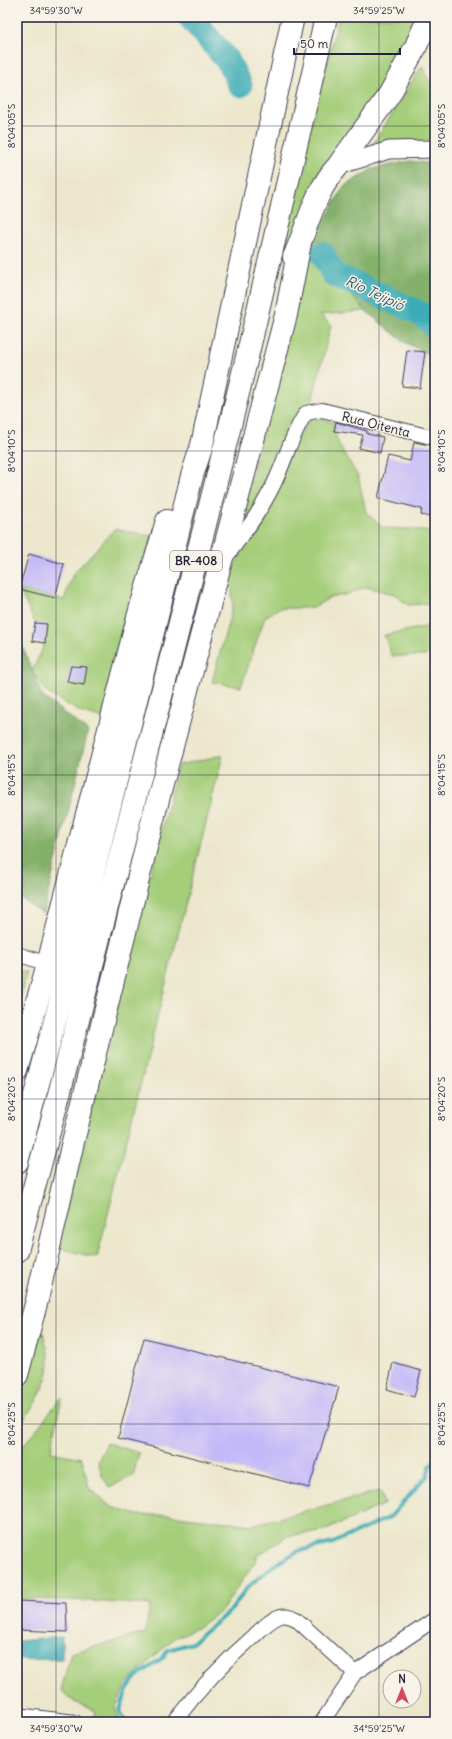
<svg xmlns="http://www.w3.org/2000/svg" width="452" height="1739" viewBox="0 0 452 1739" font-family="Delius,sans-serif">
<style>
.green{fill:#a5ce7a;stroke:#64785a}
.forest{fill:#84b16a;stroke:#536a52}
.water{fill:#3bacb6;stroke:#2e6778}
.lines{fill:none;stroke-linecap:round;stroke-linejoin:round}
.stream{stroke:#3bacb6;stroke-width:4}
.river{stroke:#3bacb6;stroke-width:25}
.building{fill:#c4b9f8}
.minor-casing{stroke:#404051;stroke-width:16}
.tertiary-casing{stroke:#404051;stroke-width:19}
.trunk-casing{stroke:#404051;stroke-width:24}
.minor{stroke:#fff;stroke-width:14}
.tertiary{stroke:#fff;stroke-width:17}
.trunk{stroke:#fff;stroke-width:22}
.ticks{fill:none;stroke:#22223b;stroke-width:1;stroke-opacity:0.45}
.labels{text-anchor:middle;stroke-width:3;stroke-linejoin:round;paint-order:stroke}
.shield{fill:#f7f3e8;stroke:#62616f;stroke-width:1}
.shield-label{font-size:12px;font-weight:bold;fill:#22223b}
.street-label{font-size:13px;fill:#22223b;stroke:#f7f3e8}
.water-label{font-size:14px;font-style:italic;fill:#2c596c;stroke:#f7f3e8}
.neatline{fill:none;stroke:#22223b;stroke-width:1.5}
.ticks-label{font-size:10px;text-anchor:middle;fill:#22223b}
</style>
<rect width="100%" height="100%" fill="#f7f3e8"/>
<filter id="ink" filterUnits="userSpaceOnUse"><feTurbulence type="fractalNoise" baseFrequency=".025" numOctaves="2"/><feDisplacementMap in="SourceGraphic" scale="8" xChannelSelector="R" yChannelSelector="G"/><feConvolveMatrix kernelMatrix="1 2 1 2 8 2 1 2 1" color-interpolation-filters="sRGB"/></filter>
<filter id="wash" filterUnits="userSpaceOnUse"><feTurbulence type="fractalNoise" baseFrequency=".012" numOctaves="4" result="noise"/><feDisplacementMap in="SourceGraphic" scale="16" xChannelSelector="R" yChannelSelector="G"/><feGaussianBlur stdDeviation="0.9" result="paint"/><feColorMatrix in="noise" values="0 0 0 0 0 0 0 0 0 0 0 0 0 0 0 0 0 1.4 0 .05"/><feComposite in="paint" operator="in"/></filter>
<g filter="url(#wash)">
<rect width="100%" height="100%" fill="#ece7cc"/>
<path class="green" d="M 339,17 L 420,17 L 389,77 L 364,109 L 327,164 L 282,264 L 275,263 Z
M 422,66 L 435,93 L 435,141 L 395,142 L 372,146 Z
M 307,252 L 328,279 L 348,293 L 366,311 L 320,315 L 331,325 L 312,401 L 312,409 L 236,539 Z
M 312,417 L 334,422 L 334,431 L 340,447 L 358,476 L 366,512 L 383,528 L 412,529 L 435,533 L 435,603 L 408,605 L 394,594 L 366,587 L 345,595 L 329,598 L 313,608 L 280,608 L 265,617 L 241,687 L 212,682 L 233,605 L 230,573 L 264,516 L 296,440 Z
M 115,529 L 152,536 L 149,556 L 121,635 L 103,719 L 80,712 L 46,692 L 32,671 L 45,643 L 47,625 L 35,623 L 19,589 L 64,600 L 73,574 Z
M 435,625 L 435,646 L 425,656 L 392,656 L 384,635 Z
M 223,755 L 97,1258 L 56,1247 L 178,765 Z
M 17,971 L 27,972 L 17,1009 Z
M 38,1318 C 43,1333 52,1356 48,1372 C 43,1394 29,1412 17,1430 L 17,1398 Z
M 62,1397 L 51,1452 L 82,1458 L 89,1488 L 111,1507 L 137,1515 L 170,1515 L 252,1525 L 380,1491 L 385,1504 L 326,1530 L 288,1536 L 255,1557 L 258,1557 L 223,1609 L 197,1628 L 174,1638 L 126,1684 L 115,1709 L 121,1722 L 93,1721 L 96,1711 L 74,1702 L 61,1690 L 71,1653 L 145,1633 L 150,1605 L 73,1600 L 17,1599 L 17,1454 Z
M 107,1443 L 139,1453 L 133,1476 L 109,1487 L 102,1475 L 98,1461 Z"/>
<path class="forest" d="M 410,161 L 435,164 L 435,357 L 404,342 L 366,311 L 348,293 L 328,279 L 307,252 L 344,186 L 372,169 Z
M 17,633 L 42,696 L 88,731 L 43,914 L 17,896 Z"/>
<path class="water" d="M 62,1637 L 62,1659 L 17,1660 L 17,1641 Z"/>
<g class="lines">
<path class="stream" d="M 126,1722 L 120,1711 C 124,1697 127,1684 140,1674 C 150,1666 162,1662 168,1650 L 192,1643 L 232,1609 L 247,1588 L 274,1565 L 298,1551 L 333,1543 L 390,1517 L 427,1476 L 430,1466 L 435,1461"/>
<path class="river" d="M 190,17 L 228,61 L 240,85
M 323,254 L 333,274 L 419,313 L 435,326"/>
</g>
<g id="blocks">
<path class="building" d="M 407,350 L 425,352 L 420,388 L 402,386 Z
M 336,422 L 367,431 L 367,434 L 383,437 L 380,453 L 359,448 L 363,435 L 334,431 Z
M 414,442 L 435,446 L 435,459 L 432,474 L 435,475 L 435,518 L 421,515 L 422,509 L 378,498 L 388,456 L 410,461 Z
M 29,554 L 64,564 L 55,598 L 19,589 Z
M 35,623 L 47,624 L 45,643 L 32,641 Z
M 71,666 L 87,667 L 84,685 L 67,682 Z
M 144,1338 L 339,1387 L 309,1488 L 118,1438 Z
M 393,1363 L 421,1371 L 414,1397 L 387,1389 Z
M 17,1601 L 66,1603 L 67,1632 L 17,1630 Z"/>
</g>
</g>
<g filter="url(#ink)">
<use href="#blocks" fill-opacity="0" stroke="#404051" stroke-width="1"/>
<g class="lines">
<g class="minor-casing">
<path id="minor" d="M 226,557 C 246,531 265,505 278,475 C 287,454 293,432 306,413 L 322,410 L 435,438
M 17,954 L 48,964
M 17,1715 L 75,1722
M 174,1722 C 198,1690 224,1662 254,1636 C 261,1629 269,1621 278,1617 C 285,1614 290,1616 296,1619 L 355,1673
M 322,1722 L 355,1673 L 435,1619"/>
</g>
<g class="tertiary-casing">
<path id="tertiary" d="M 338,166 L 389,150 L 435,149"/>
</g>
<g class="trunk-casing">
<path id="trunk" d="M 294,257 C 308,226 314,192 338,166 L 389,95 L 415,48 L 429,17
M 17,1071 L 48,964 L 140,610 L 167,521
M 17,1162 L 71,961 L 192,476 L 202,445 L 293,17
M 17,1251 L 57,1102 L 216,482 L 248,353 L 326,17
M 17,1375 L 37,1300 L 72,1146 L 155,811 L 286,315 L 300,243"/>
</g>
<use href="#minor" class="minor"/>
<use href="#tertiary" class="tertiary"/>
<use href="#trunk" class="trunk"/>
</g>
</g>
<path class="ticks" d="M 56,17 L 56,1722M 379,17 L 379,1722M 17,126 L 435,126M 17,451 L 435,451M 17,775 L 435,775M 17,1099 L 435,1099M 17,1424 L 435,1424"/>
<g class="labels">
<rect class="shield" x="170" y="551" width="52" height="20" rx="3"/>
<g class="shield-label">
<text x="196" y="565">BR-408</text>
</g>
<g class="street-label">
<text transform="translate(376 424) rotate(14)" y="5">Rua Oitenta</text>
</g>
<g class="water-label">
<text transform="translate(375 293) rotate(25)" y="5">Rio Tejipió</text>
</g>
</g>
<rect width="452" height="1739" fill="none" stroke="#f7f3e8" stroke-width="44"/>
<g transform="translate(402 1689)"><circle r="19" fill="#f7f3e8" stroke="#a29fa3"/>
<path d="M0-3L7 15L0 10L-7 15Z" fill="#d1495b"/>
<text y="-6" font-size="11" font-weight="bold" text-anchor="middle" fill="#22223b">N</text>
</g>
<path d="M294 48v6h106v-6" fill="none" stroke="#22223b" stroke-width="2"/>
<text x="300" y="48" font-size="12" fill="#22223b" stroke="#f7f3e8" stroke-width="3" paint-order="stroke">50 m</text>
<rect x="22" y="22" width="408" height="1695" class="neatline"/>
<g class="ticks-label">
<text x="56" y="14">34°59'30"W</text>
<text x="379" y="14">34°59'25"W</text>
<text transform="translate(11 126) rotate(-90)" y="4">8°04'05"S</text>
<text transform="translate(441 126) rotate(-90)" y="4">8°04'05"S</text>
<text transform="translate(11 451) rotate(-90)" y="4">8°04'10"S</text>
<text transform="translate(441 451) rotate(-90)" y="4">8°04'10"S</text>
<text transform="translate(11 775) rotate(-90)" y="4">8°04'15"S</text>
<text transform="translate(441 775) rotate(-90)" y="4">8°04'15"S</text>
<text transform="translate(11 1099) rotate(-90)" y="4">8°04'20"S</text>
<text transform="translate(441 1099) rotate(-90)" y="4">8°04'20"S</text>
<text transform="translate(11 1424) rotate(-90)" y="4">8°04'25"S</text>
<text transform="translate(441 1424) rotate(-90)" y="4">8°04'25"S</text>
<text x="56" y="1732">34°59'30"W</text>
<text x="379" y="1732">34°59'25"W</text>
</g>
</svg>
